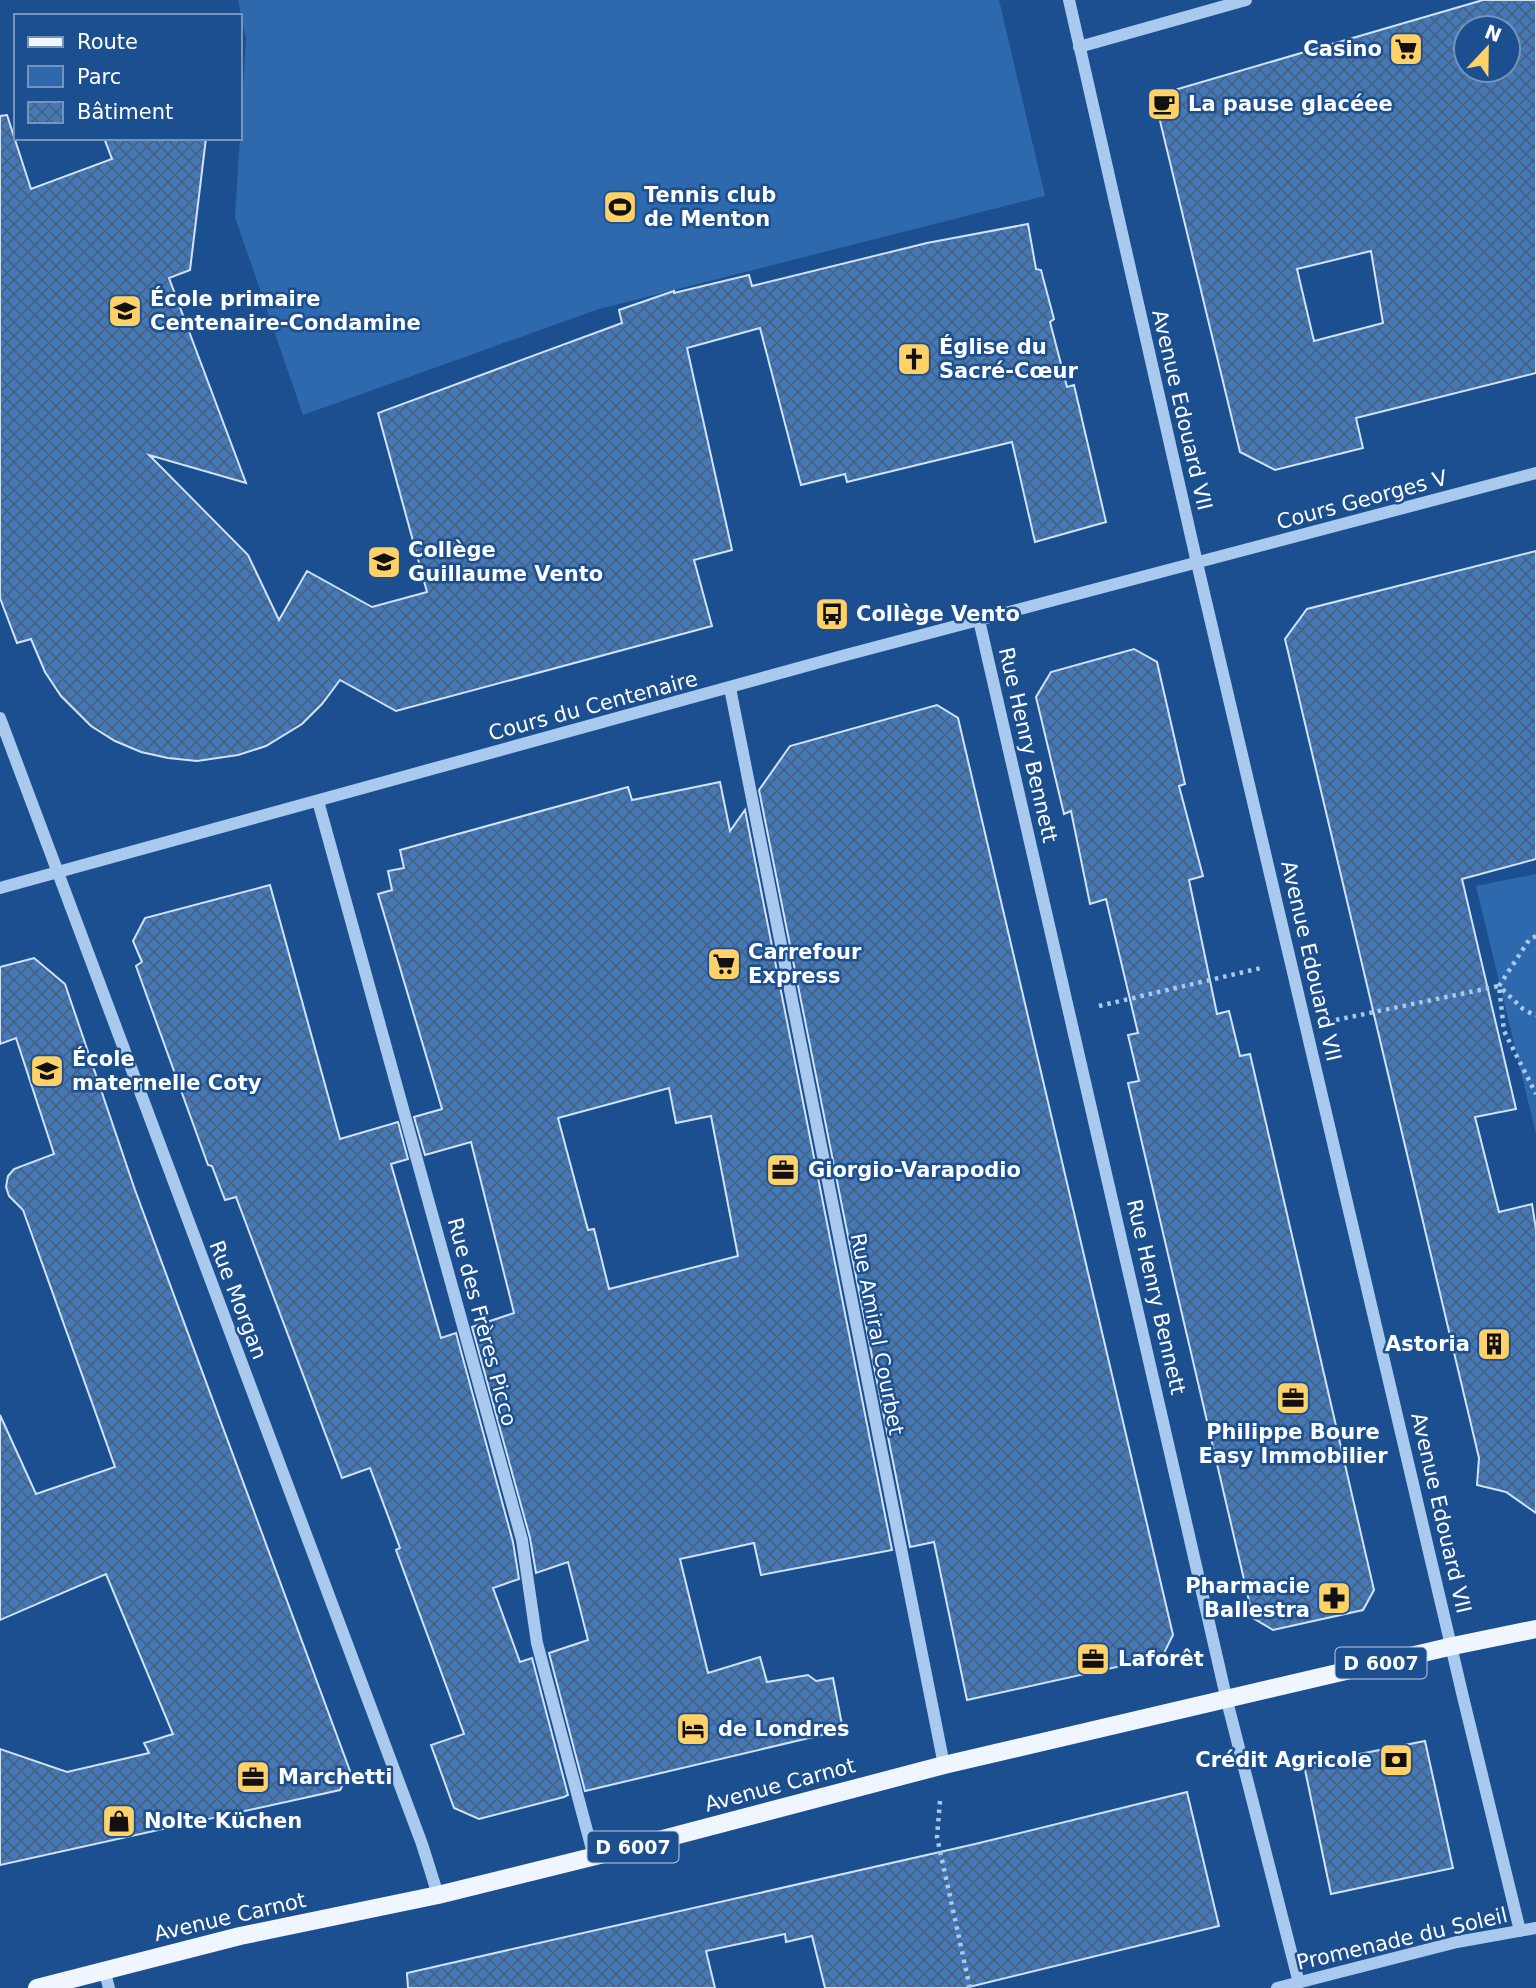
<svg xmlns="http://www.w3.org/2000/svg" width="1536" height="1988" viewBox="0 0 1536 1988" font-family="'DejaVu Sans',sans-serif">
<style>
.green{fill:#2e69ad}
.building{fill:url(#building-cross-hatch);stroke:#cfe3fa;stroke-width:2;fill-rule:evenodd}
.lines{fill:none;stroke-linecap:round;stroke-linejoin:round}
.path{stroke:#a9c9ee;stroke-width:4.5;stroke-dasharray:3.5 5;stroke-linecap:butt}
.minor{stroke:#a9c9ee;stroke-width:12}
.major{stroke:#f0f6ff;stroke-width:18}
.labels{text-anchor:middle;stroke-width:5;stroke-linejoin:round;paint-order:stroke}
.shield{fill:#1b4f8f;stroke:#bbcadd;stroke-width:2}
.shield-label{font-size:19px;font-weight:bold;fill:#fff}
.poi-label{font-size:21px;font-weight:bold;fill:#fff;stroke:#1b4f8f;text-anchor:start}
.street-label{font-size:21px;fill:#fff;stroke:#1b4f8f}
</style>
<defs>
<pattern id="building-cross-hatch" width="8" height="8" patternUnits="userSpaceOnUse" patternTransform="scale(1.75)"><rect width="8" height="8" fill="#4478b7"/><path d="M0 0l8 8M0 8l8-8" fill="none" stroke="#486282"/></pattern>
</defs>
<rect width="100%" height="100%" fill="#1b4f8f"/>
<path class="green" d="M 238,0 L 999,0 L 1045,196 L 599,309 L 303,415 L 235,217 L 246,39 Z
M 1536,874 L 1536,1134 L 1476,886 Z"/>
<path class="building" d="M 1483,0 L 1536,0 L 1536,373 L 1356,418 L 1363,448 L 1275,470 L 1240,452 L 1154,96 ZM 1466,28 L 1508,28 L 1508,70 L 1466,70 ZM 1371,251 L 1383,323 L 1314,341 L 1297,269 Z
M 7,115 L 31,189 L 112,159 L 104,138 L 206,138 L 190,270 L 169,278 L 246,483 L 149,455 L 248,555 L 279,620 L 307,571 L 372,607 L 427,592 L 378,413 L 622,323 L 619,310 L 674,291 L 674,293 L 749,275 L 752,286 L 927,243 L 1028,224 L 1036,269 L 1041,270 L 1054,319 L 1050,322 L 1067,387 L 1074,385 L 1106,522 L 1035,542 L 1012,442 L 847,482 L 845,474 L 801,485 L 760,328 L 687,348 L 732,550 L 694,560 L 712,626 L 396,711 L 340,680 L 322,704 L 302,724 L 266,746 L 238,755 L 197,761 L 168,758 L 141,752 L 115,741 L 91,726 L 61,696 L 45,672 L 31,639 L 17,643 L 0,598 L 0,116 Z
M 1536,551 L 1536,859 L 1462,879 L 1516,1109 L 1475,1117 L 1499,1212 L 1532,1204 L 1536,1229 L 1536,1513 L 1506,1492 L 1477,1485 L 1479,1458 L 1285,639 L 1307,609 Z
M 1134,649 L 1157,662 L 1185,784 L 1179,786 L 1203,876 L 1189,880 L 1217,1014 L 1229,1011 L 1240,1056 L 1250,1054 L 1374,1590 L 1363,1610 L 1273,1630 L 1253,1618 L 1128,1083 L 1139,1081 L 1128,1035 L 1138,1033 L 1106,899 L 1090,904 L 1071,811 L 1064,814 L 1036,697 L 1051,672 Z
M 937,705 L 958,718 L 1173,1635 L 1162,1657 L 967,1700 L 934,1542 L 910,1547 L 759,790 L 790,746 Z
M 720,782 L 730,831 L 745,810 L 892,1550 L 761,1575 L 754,1543 L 680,1559 L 708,1673 L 760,1657 L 767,1682 L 808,1675 L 816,1681 L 833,1678 L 843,1730 L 585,1791 L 549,1653 L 588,1640 L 568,1562 L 536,1573 L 530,1538 L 472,1327 L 514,1313 L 471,1142 L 425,1155 L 414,1117 L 442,1109 L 378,894 L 392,890 L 388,871 L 404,868 L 400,850 L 628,787 L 632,800 ZM 669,1088 L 676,1123 L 711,1116 L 738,1256 L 609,1289 L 594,1229 L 588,1230 L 558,1118 Z
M 270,885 L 340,1139 L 398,1122 L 408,1159 L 391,1164 L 441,1338 L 456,1333 L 513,1542 L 519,1579 L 493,1588 L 520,1662 L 532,1658 L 568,1795 L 564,1797 L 479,1819 L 454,1808 L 431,1745 L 464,1734 L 396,1550 L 400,1548 L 370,1468 L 342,1478 L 236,1197 L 225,1200 L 212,1166 L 208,1165 L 136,966 L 142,962 L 133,941 L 145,918 Z
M 34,958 L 65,984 L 135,1190 L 350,1771 L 340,1790 L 0,1865 L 0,1749 L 67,1772 L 149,1753 L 144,1743 L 173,1734 L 106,1574 L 0,1620 L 0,1415 L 36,1494 L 115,1467 L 23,1210 L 9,1196 L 6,1187 L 8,1176 L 14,1169 L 54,1154 L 16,1038 L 0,1044 L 0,967 Z
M 1425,1741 L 1453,1868 L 1331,1894 L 1304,1765 Z
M 1187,1792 L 1219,1926 L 965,1988 L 825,1988 L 812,1936 L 786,1942 L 785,1934 L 706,1951 L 715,1988 L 408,1988 L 407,1973 L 975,1844 Z"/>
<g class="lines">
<path class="path" d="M 1536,936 L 1529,940 L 1499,986 L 1523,1009 L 1536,1016
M 1099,1006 L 1261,968
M 1336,1020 L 1499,986 L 1504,1031 L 1536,1094
M 940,1801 L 937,1837 L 970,1988"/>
<path class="minor" d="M 1069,0 L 1197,563 L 1463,1697 L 1520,1931
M 1079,47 L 1246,0
M 979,620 L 1227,1701 L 1299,1983
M 730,688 L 944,1765
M 0,718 L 422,1844 L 438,1895
M 318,801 L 522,1540 L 537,1643 L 594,1857
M 0,888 L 842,656 L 1536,473
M 104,1969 L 109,1988
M 1277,1988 L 1457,1942 L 1536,1928"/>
<path class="major" d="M 37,1988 L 240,1936 L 438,1895 L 636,1846 L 944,1765 L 1453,1646 L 1536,1629"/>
</g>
<defs>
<g id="supermarket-square" transform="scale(1.75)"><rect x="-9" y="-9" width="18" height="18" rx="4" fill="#ffd166" stroke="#1b4f8f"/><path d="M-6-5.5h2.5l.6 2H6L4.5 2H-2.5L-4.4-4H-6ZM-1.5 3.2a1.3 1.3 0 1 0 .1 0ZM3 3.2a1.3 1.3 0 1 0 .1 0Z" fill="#111"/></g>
<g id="cafe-square" transform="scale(1.75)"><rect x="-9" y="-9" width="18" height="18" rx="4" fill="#ffd166" stroke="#1b4f8f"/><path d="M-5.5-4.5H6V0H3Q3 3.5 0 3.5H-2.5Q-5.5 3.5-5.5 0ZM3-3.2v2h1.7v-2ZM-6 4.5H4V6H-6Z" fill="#111"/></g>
<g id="stadium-square" transform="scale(1.75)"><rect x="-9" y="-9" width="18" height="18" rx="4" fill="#ffd166" stroke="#1b4f8f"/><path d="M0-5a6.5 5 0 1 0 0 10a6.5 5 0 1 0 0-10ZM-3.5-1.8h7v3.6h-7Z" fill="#111"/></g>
<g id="school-square" transform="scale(1.75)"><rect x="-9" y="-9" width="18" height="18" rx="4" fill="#ffd166" stroke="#1b4f8f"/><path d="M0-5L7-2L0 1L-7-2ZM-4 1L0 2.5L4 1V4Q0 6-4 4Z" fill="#111"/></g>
<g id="church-square" transform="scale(1.75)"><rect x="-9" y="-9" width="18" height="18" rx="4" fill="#ffd166" stroke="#1b4f8f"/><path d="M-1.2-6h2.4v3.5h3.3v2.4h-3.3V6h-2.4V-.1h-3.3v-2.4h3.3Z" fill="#111"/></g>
<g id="bus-square" transform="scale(1.75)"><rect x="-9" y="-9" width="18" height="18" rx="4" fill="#ffd166" stroke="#1b4f8f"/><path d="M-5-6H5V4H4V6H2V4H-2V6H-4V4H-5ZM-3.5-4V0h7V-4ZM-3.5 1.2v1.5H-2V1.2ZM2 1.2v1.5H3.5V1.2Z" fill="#111"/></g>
<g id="office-square" transform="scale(1.75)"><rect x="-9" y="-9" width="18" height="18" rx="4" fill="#ffd166" stroke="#1b4f8f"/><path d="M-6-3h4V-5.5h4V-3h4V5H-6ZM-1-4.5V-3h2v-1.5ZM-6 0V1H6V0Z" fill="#111"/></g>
<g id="building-square" transform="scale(1.75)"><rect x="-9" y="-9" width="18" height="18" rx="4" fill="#ffd166" stroke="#1b4f8f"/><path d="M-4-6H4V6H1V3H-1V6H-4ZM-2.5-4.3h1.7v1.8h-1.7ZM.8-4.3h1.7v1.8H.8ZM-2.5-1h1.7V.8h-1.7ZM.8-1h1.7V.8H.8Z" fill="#111"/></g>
<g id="pharmacy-square" transform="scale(1.75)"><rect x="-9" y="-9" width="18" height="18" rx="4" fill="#ffd166" stroke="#1b4f8f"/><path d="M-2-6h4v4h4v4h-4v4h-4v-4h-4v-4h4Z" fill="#111"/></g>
<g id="hotel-square" transform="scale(1.75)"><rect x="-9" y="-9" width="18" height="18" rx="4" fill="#ffd166" stroke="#1b4f8f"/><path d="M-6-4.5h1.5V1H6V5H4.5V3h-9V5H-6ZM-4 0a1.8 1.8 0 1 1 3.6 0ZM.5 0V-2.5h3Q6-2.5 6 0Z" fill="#111"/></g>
<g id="bank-square" transform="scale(1.75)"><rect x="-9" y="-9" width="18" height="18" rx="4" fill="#ffd166" stroke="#1b4f8f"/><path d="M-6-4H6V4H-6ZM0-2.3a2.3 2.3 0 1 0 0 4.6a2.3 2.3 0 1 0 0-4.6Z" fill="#111"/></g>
<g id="shop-square" transform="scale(1.75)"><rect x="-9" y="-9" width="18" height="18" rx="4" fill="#ffd166" stroke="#1b4f8f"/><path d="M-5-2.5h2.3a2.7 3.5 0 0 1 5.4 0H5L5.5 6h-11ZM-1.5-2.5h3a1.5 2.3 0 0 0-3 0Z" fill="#111"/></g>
</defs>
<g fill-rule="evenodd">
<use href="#supermarket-square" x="1406" y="49"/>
<use href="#cafe-square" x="1164" y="104"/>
<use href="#stadium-square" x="620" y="207"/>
<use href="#school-square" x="125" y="311"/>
<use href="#church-square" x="914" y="359"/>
<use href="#school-square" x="384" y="562"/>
<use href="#bus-square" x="832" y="614"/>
<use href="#supermarket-square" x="724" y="964"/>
<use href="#school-square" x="47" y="1071"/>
<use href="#office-square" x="783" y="1170"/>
<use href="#building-square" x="1494" y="1344"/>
<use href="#office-square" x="1293" y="1398"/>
<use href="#pharmacy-square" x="1334" y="1598"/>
<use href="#office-square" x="1093" y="1659"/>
<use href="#hotel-square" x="693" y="1729"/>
<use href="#bank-square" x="1396" y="1760"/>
<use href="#office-square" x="253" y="1777"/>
<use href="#shop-square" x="119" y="1821"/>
</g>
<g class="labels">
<g class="shield">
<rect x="1335.5" y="1647.5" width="91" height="31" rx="5"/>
<rect x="587.5" y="1831.5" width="91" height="31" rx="5"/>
</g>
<g class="shield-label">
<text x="1381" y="1670">D 6007</text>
<text x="633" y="1854">D 6007</text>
</g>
<g class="poi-label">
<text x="1382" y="56" text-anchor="end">Casino</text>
<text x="1188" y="111">La pause glacéee</text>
<text x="644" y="202">Tennis club<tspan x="644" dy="24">de Menton</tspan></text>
<text x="150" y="306">École primaire<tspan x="150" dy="24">Centenaire-Condamine</tspan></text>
<text x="939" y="354">Église du<tspan x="939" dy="24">Sacré-Cœur</tspan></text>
<text x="408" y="557">Collège<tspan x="408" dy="24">Guillaume Vento</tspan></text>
<text x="856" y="621">Collège Vento</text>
<text x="748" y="959">Carrefour<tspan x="748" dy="24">Express</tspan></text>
<text x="72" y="1066">École<tspan x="72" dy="24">maternelle Coty</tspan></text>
<text x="808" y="1177">Giorgio-Varapodio</text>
<text x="1470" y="1351" text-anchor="end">Astoria</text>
<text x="1293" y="1439" text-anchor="middle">Philippe Boure<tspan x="1293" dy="24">Easy Immobilier</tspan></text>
<text x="1310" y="1593" text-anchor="end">Pharmacie<tspan x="1310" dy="24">Ballestra</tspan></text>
<text x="1118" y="1666">Laforêt</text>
<text x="718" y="1736">de Londres</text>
<text x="1372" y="1767" text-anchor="end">Crédit Agricole</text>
<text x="278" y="1784">Marchetti</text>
<text x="144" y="1828">Nolte Küchen</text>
</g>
<g class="street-label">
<text transform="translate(1182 410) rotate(77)" y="7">Avenue Edouard VII</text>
<text transform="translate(1362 500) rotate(-15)" y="7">Cours Georges V</text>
<text transform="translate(593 706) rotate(-15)" y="7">Cours du Centenaire</text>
<text transform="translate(1028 745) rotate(77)" y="7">Rue Henry Bennett</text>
<text transform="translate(1311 961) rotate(77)" y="7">Avenue Edouard VII</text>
<text transform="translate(1156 1297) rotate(77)" y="7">Rue Henry Bennett</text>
<text transform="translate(238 1300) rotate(69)" y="7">Rue Morgan</text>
<text transform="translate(482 1322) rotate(75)" y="7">Rue des Frères Picco</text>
<text transform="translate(877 1334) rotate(79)" y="7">Rue Amiral Courbet</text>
<text transform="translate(1441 1513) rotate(77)" y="7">Avenue Edouard VII</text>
<text transform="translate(780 1785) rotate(-15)" y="7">Avenue Carnot</text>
<text transform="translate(230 1917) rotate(-13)" y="7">Avenue Carnot</text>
<text transform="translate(1402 1939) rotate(-13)" y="7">Promenade du Soleil</text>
</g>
</g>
<rect x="14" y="14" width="228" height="126" fill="#1b4f8f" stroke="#7695bc" stroke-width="2"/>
<rect x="28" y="37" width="35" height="10" fill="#f0f6ff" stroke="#7695bc" stroke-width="2"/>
<text x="77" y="49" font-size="21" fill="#ffffff">Route</text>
<rect x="28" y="66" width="35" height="21" fill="#2e69ad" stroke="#7695bc" stroke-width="2"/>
<text x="77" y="84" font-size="21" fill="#ffffff">Parc</text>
<rect x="28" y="102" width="35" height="21" fill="url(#building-cross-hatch)" stroke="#7695bc" stroke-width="2"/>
<text x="77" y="119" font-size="21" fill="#ffffff">Bâtiment</text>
<g transform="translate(1487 49) rotate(22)"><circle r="33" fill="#1b4f8f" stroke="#7695bc" stroke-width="2"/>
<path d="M0-5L12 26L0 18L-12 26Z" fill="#ffd166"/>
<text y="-10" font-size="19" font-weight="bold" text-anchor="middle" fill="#ffffff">N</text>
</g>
</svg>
